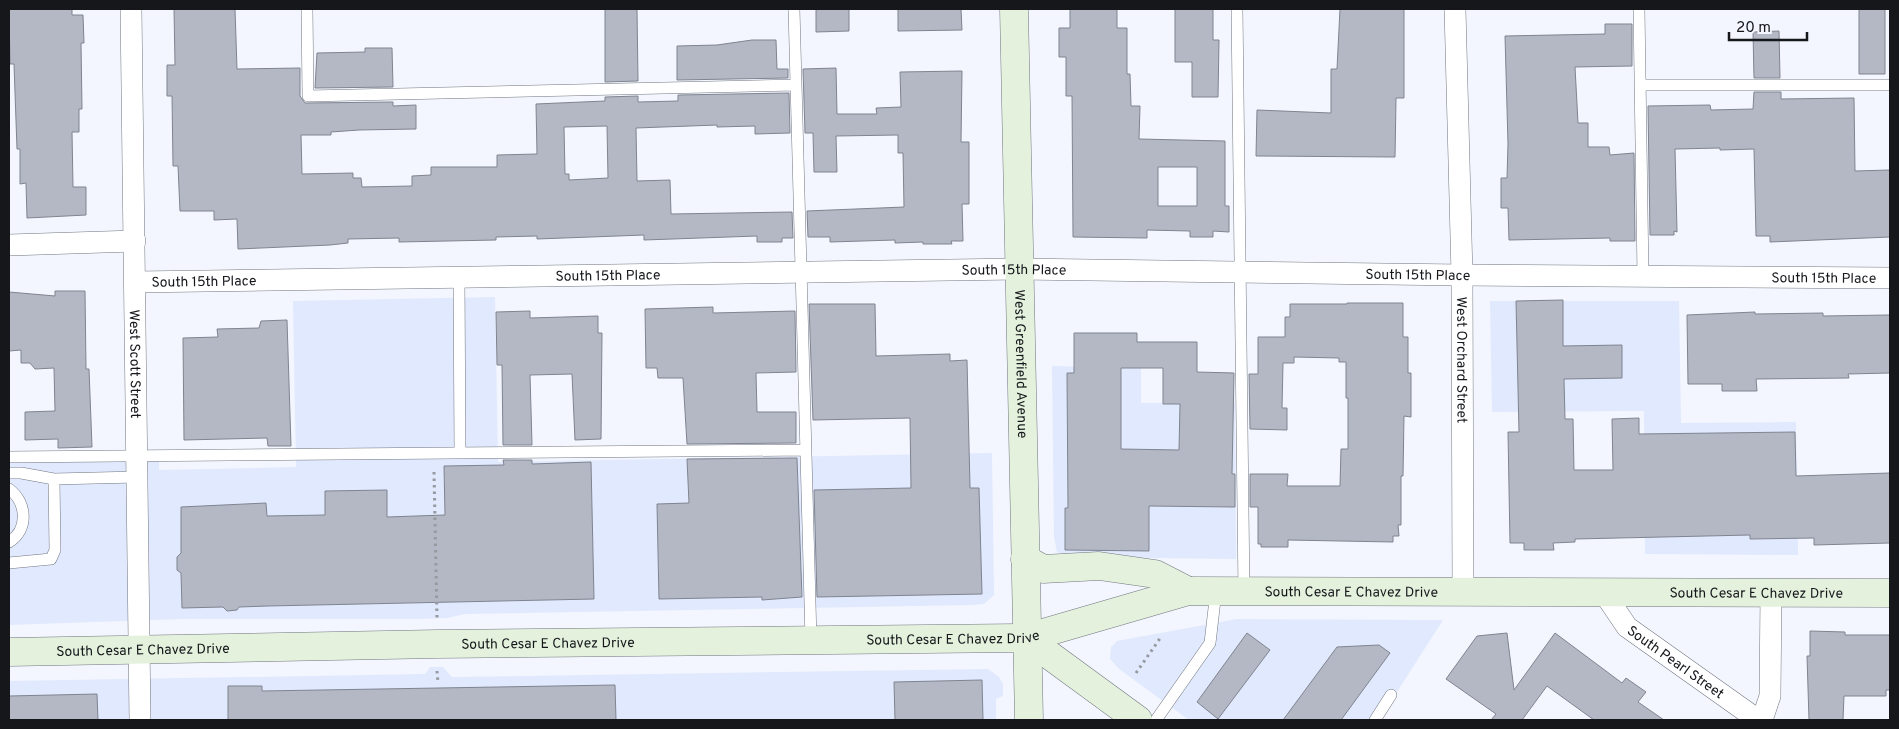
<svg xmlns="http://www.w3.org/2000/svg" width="1899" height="729" viewBox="0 0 1899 729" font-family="Overpass,sans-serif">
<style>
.built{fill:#e0e9fd}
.building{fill:#b3b8c4;stroke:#7f8490;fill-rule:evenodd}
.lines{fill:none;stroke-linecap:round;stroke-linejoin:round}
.lane-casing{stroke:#717681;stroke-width:12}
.street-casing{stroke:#717681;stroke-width:22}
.secondary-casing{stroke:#717681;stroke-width:29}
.path{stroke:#96999f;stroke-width:3;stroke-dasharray:2.5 4;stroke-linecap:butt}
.lane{stroke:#fff;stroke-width:11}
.street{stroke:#fff;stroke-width:21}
.secondary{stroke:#e4f1dc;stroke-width:28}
.labels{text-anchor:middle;stroke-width:4;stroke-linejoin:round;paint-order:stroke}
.street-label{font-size:14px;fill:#15171b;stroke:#f3f6fe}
</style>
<rect width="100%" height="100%" fill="#f3f6fe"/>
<path class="built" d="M 495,297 L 498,462 L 992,453 L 994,595 L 984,604 L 972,605 L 465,614 L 447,618 L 420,619 L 181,619 L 9,625 L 9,463 L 159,460 L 159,470 L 296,467 L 293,301 Z
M 1490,301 L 1679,301 L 1681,423 L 1796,422 L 1798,555 L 1645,554 L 1644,411 L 1492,412 Z
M 1052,366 L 1141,368 L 1141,403 L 1235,403 L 1236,559 L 1072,557 L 1057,552 L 1054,537 Z
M 1237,619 L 1443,620 L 1379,720 L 1189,720 L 1119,669 L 1110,659 L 1111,647 L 1117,641 Z
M 430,667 L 443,667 L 452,677 L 988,669 L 999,677 L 1003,684 L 1003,696 L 996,699 L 996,720 L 9,720 L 9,681 L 425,674 Z"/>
<path class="building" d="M 9,9 L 72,9 L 72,15 L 83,15 L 84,43 L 81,43 L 82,109 L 79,109 L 79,132 L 72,132 L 73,187 L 86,187 L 86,215 L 27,218 L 26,183 L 20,184 L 20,149 L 17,149 L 14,64 L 10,64 Z
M 174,9 L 235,9 L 237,69 L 300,68 L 300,96 L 305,103 L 393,102 L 393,106 L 416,105 L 416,129 L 359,130 L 331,132 L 331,135 L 301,135 L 302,174 L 353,173 L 353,178 L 361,178 L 362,187 L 412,186 L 412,176 L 431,175 L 431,167 L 497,167 L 497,155 L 537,154 L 536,104 L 605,101 L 605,97 L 638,96 L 638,102 L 678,101 L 678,95 L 789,93 L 790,133 L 755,134 L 755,126 L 717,127 L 717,125 L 636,128 L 637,181 L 670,180 L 671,214 L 792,212 L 793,238 L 782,238 L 782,242 L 757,242 L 757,236 L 644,240 L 644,235 L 537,239 L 537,236 L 496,237 L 496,240 L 399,242 L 399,238 L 348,239 L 348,243 L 330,245 L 238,249 L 237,219 L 214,220 L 214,211 L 180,211 L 178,166 L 173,166 L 172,96 L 167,96 L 167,65 L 175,65 ZM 607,126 L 608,178 L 569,180 L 569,174 L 565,174 L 564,127 Z
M 605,9 L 637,9 L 638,81 L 605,82 Z
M 816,9 L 849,9 L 849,31 L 816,32 Z
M 898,9 L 961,9 L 962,30 L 898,31 Z
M 1070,9 L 1117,9 L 1117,28 L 1127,28 L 1127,74 L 1130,74 L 1131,106 L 1140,106 L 1139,139 L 1225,141 L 1225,206 L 1229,206 L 1229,232 L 1213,231 L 1213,237 L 1190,237 L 1190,231 L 1147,230 L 1147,238 L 1073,237 L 1072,96 L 1066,96 L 1066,57 L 1059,57 L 1059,28 L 1070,28 ZM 1158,167 L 1197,167 L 1197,206 L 1158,206 Z
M 1175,9 L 1213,9 L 1213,40 L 1219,40 L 1218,97 L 1192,97 L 1192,62 L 1175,62 Z
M 1340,9 L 1404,9 L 1404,98 L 1396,98 L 1395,157 L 1256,156 L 1257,110 L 1331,113 L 1331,69 L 1337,69 Z
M 1859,9 L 1885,9 L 1885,74 L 1859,74 Z
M 1605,24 L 1632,24 L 1632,66 L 1575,67 L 1578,123 L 1588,123 L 1588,147 L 1609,147 L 1610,155 L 1634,153 L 1635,241 L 1610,241 L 1610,238 L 1509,240 L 1508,208 L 1501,208 L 1501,178 L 1507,178 L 1508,144 L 1505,36 L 1605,34 Z
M 1779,31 L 1780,78 L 1754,78 L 1753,32 Z
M 752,40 L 776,40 L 777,69 L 788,69 L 788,78 L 677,80 L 677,46 L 717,45 Z
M 365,48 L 392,48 L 393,87 L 315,88 L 317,53 L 365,52 Z
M 836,68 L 837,114 L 877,114 L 876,108 L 901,107 L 900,72 L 962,71 L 961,142 L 969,142 L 969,204 L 962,204 L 963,241 L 951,241 L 952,244 L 923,244 L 923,242 L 895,243 L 895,240 L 830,242 L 830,237 L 808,237 L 807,211 L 904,207 L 903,153 L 898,153 L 898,135 L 836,136 L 837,172 L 814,172 L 813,133 L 805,133 L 803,69 Z
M 1754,92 L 1781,92 L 1781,99 L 1854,98 L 1855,171 L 1890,170 L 1890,237 L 1770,242 L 1770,236 L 1756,236 L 1754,149 L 1720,150 L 1720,148 L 1675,149 L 1677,232 L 1674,231 L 1674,235 L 1650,235 L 1648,106 L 1710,105 L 1711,110 L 1753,109 Z
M 55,291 L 85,291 L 86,369 L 89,369 L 92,447 L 58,448 L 58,439 L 25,440 L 25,412 L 55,411 L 54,368 L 35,369 L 30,363 L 21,363 L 21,350 L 9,351 L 9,292 L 55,296 Z
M 1563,300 L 1563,346 L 1622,345 L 1622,378 L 1564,379 L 1565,419 L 1573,419 L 1574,470 L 1613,470 L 1612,419 L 1639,418 L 1639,434 L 1795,432 L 1796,476 L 1890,473 L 1890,543 L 1814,545 L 1814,538 L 1750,539 L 1750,535 L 1575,539 L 1575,542 L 1553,543 L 1554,550 L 1524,550 L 1524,543 L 1510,543 L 1508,432 L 1519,432 L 1516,301 Z
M 1347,303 L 1403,303 L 1403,337 L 1408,337 L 1408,373 L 1411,373 L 1411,417 L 1404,416 L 1403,476 L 1401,476 L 1401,525 L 1398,525 L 1399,536 L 1393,536 L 1393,542 L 1288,540 L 1288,547 L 1261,547 L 1261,544 L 1258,544 L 1258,507 L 1250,507 L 1250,474 L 1288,474 L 1287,486 L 1340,486 L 1341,449 L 1348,449 L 1348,398 L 1346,398 L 1346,362 L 1339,362 L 1339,358 L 1294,357 L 1294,363 L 1283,363 L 1282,408 L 1287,408 L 1287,430 L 1250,429 L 1249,374 L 1258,374 L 1258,337 L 1285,337 L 1285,317 L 1290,317 L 1290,304 L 1347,304 Z
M 809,304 L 875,304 L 876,356 L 950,354 L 950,361 L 967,360 L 970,488 L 979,488 L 982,594 L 817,597 L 814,490 L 911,488 L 910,418 L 813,420 Z
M 713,307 L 713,313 L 795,311 L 796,372 L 756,373 L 757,412 L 796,412 L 796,443 L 687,444 L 683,378 L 658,378 L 657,368 L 646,368 L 645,309 Z
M 530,311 L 530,318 L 598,316 L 598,333 L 602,333 L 601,439 L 575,440 L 572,374 L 530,375 L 532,445 L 503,445 L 502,365 L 497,365 L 496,312 Z
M 1755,312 L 1755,314 L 1823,313 L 1823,316 L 1890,315 L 1890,373 L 1848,374 L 1849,378 L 1756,379 L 1757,391 L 1722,391 L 1722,384 L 1688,384 L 1687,315 Z
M 287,320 L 291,446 L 268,446 L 267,438 L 184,440 L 183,338 L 218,337 L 217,329 L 259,328 L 261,321 Z
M 1074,333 L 1137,333 L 1137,342 L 1197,342 L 1197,372 L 1234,373 L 1232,474 L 1235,474 L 1235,507 L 1149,506 L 1149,551 L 1065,550 L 1065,508 L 1068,508 L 1067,373 L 1074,373 ZM 1121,368 L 1163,368 L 1163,404 L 1180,404 L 1179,450 L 1121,449 Z
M 797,458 L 802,597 L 762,600 L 762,597 L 659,599 L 657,504 L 689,503 L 687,459 Z
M 503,460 L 532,460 L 532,464 L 591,462 L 594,599 L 268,606 L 239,607 L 237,610 L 227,611 L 223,607 L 182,608 L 181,573 L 177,570 L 177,557 L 181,553 L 181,507 L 266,503 L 267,516 L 325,515 L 325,491 L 387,490 L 387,517 L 445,515 L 444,466 L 504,465 Z
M 1810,631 L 1845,632 L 1845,635 L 1890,635 L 1890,690 L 1886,690 L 1886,696 L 1844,696 L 1843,720 L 1809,720 L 1807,656 L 1810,656 Z
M 1247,633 L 1270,650 L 1218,719 L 1197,702 Z
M 1507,633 L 1514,690 L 1555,633 L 1622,683 L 1626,678 L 1646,692 L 1638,702 L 1664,720 L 1594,720 L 1547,686 L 1522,720 L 1491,720 L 1496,714 L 1446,679 L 1477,636 Z
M 1379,645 L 1390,653 L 1341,720 L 1283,720 L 1337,647 Z
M 982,680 L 983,720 L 895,720 L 894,682 Z
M 615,685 L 616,720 L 228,720 L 228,686 L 262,686 L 262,691 Z
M 97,694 L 98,720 L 9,720 L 9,696 Z"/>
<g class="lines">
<g class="lane-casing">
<path id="lane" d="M 307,9 L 308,96 L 796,85
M 794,9 L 811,640
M 1237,9 L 1244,592
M 1639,9 L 1643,276
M 1641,85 L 1890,85
M 459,277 L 460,453
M 9,457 L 805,450
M 9,473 L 21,473 L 54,479 L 137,477
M 9,489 C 27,502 29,530 9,542
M 9,563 L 51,559 L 55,550 L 54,479
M 1156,720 L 1210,643 L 1216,591
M 1375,720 L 1391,695"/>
</g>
<g class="street-casing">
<g id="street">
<path id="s1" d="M 131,9 L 140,720"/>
<path id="s2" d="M 1455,9 L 1462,275 L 1463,593"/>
<path d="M 9,245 L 135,241"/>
<path id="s3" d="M 136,282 L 1019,269 L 1462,275 L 1890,278"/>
<path id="s4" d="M 1604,593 L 1627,627 L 1758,720"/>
<path d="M 1762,720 L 1770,696 L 1771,593"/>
</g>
</g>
<g class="secondary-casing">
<g id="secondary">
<path id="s5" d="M 1014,9 L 1029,720"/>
<path d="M 1025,559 L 1043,569 L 1099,566 L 1155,574 L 1188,591"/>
<path d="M 1026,638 L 1138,720"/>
<path id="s6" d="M 9,652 L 437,644 L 1026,638 L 1188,591 L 1890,593"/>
</g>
</g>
<path class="path" d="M 434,472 L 437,618
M 437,671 L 438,683
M 1136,673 L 1161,637"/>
<use href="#lane" class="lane"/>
<use href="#street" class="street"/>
<use href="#secondary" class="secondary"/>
</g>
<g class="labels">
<g class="street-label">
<text dy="5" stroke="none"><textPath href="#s3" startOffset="878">South 15th Place</textPath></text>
<text dy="5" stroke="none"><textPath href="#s3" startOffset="472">South 15th Place</textPath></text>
<text dy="5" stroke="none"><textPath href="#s3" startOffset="1282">South 15th Place</textPath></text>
<text dy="5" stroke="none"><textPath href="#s3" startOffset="1688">South 15th Place</textPath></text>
<text dy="5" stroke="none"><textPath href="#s3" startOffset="68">South 15th Place</textPath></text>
<text dy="5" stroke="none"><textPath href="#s2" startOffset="351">West Orchard Street</textPath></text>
<text dy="5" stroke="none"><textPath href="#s1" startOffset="355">West Scott Street</textPath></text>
<text dy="5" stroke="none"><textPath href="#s5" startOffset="355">West Greenfield Avenue</textPath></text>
<text dy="5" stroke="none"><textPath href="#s6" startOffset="1349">South Cesar E Chavez Drive</textPath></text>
<text dy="5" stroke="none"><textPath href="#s6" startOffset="1754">South Cesar E Chavez Drive</textPath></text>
<text dy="5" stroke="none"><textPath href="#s6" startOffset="944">South Cesar E Chavez Drive</textPath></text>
<text dy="5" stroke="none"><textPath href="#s6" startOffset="539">South Cesar E Chavez Drive</textPath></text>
<text dy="5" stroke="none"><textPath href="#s6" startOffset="134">South Cesar E Chavez Drive</textPath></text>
<text dy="5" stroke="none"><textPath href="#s4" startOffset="101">South Pearl Street</textPath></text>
</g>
</g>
<rect width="1899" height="729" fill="none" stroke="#15171b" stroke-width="20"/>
<path d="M1729 32v8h78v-8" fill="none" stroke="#15171b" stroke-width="2.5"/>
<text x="1736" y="32" font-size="15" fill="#15171b" stroke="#f3f6fe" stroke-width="4" paint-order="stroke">20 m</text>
</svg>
